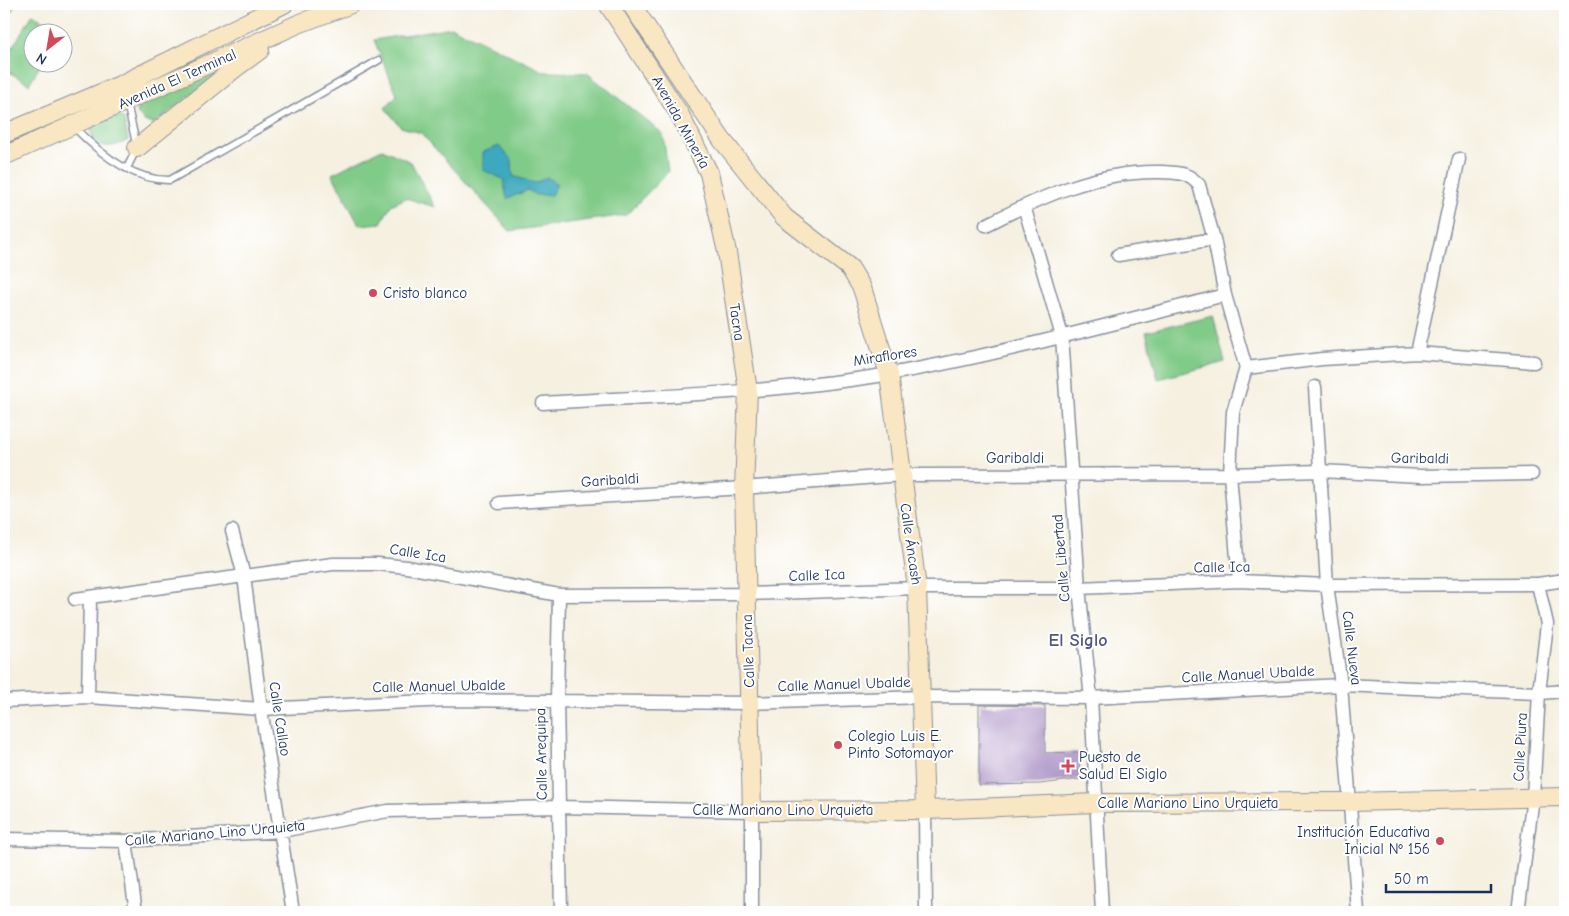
<svg xmlns="http://www.w3.org/2000/svg" width="1569" height="916" viewBox="0 0 1569 916" font-family="'Comic Neue',sans-serif">
<style>
.green{fill:#81cb88;stroke:#4e7d73}
.water{fill:#3ea9be;stroke:#2c6c8e}
.building{fill:#b39bca}
.lines{fill:none;stroke-linecap:round;stroke-linejoin:round}
.lane-casing{stroke:#88909f;stroke-width:9}
.street-casing{stroke:#88909f;stroke-width:15}
.secondary-casing{stroke:#88909f;stroke-width:20}
.lane{stroke:#fff;stroke-width:6}
.street{stroke:#fff;stroke-width:12}
.secondary{stroke:#f9e7c3;stroke-width:18}
.poi-dot{fill:#d1495b;stroke:#fff;stroke-width:2}
.labels{text-anchor:middle;stroke-width:4;stroke-linejoin:round;paint-order:stroke}
.street-label{font-size:15px;fill:#1b2f5e;stroke:#fff}
.poi-label{font-size:15px;fill:#1b2f5e;stroke:#fff;text-anchor:start}
.quarter-label{font-size:18px;font-weight:bold;fill:#505584;stroke:#fff}
</style>
<rect width="100%" height="100%" fill="#fff"/>
<filter id="ink" filterUnits="userSpaceOnUse"><feTurbulence type="fractalNoise" baseFrequency=".02" numOctaves="2"/><feDisplacementMap in="SourceGraphic" scale="10" xChannelSelector="R" yChannelSelector="G"/><feConvolveMatrix kernelMatrix="1 2 1 2 8 2 1 2 1" color-interpolation-filters="sRGB"/></filter>
<filter id="wash" filterUnits="userSpaceOnUse"><feTurbulence type="fractalNoise" baseFrequency=".0096" numOctaves="4" result="noise"/><feDisplacementMap in="SourceGraphic" scale="20" xChannelSelector="R" yChannelSelector="G"/><feGaussianBlur stdDeviation="1.12" result="paint"/><feColorMatrix in="noise" values="0 0 0 0 0 0 0 0 0 0 0 0 0 0 0 0 0 1.4 0 .05"/><feComposite in="paint" operator="in"/></filter>
<g filter="url(#wash)">
<rect width="100%" height="100%" fill="#f5f0e0"/>
<path class="green" d="M 4,4 L 16,4 L 4,24 Z
M 33,14 L 61,31 L 32,32 L 32,62 L 42,63 L 29,84 L 4,69 L 4,61 Z
M 452,27 L 545,72 L 587,73 L 663,134 L 668,172 L 626,215 L 510,231 L 421,133 L 401,127 L 385,108 L 397,95 L 374,40 Z
M 218,67 L 226,67 L 155,123 C 146,124 143,120 137,113 L 139,104 Z
M 118,114 L 124,120 L 128,140 C 112,149 93,151 90,128 Z
M 382,149 L 411,162 L 435,207 L 406,198 L 391,205 L 381,223 L 359,225 L 332,174 Z
M 1213,316 L 1225,362 L 1158,379 L 1146,332 Z"/>
<path class="water" d="M 499,146 L 512,160 L 513,176 L 535,183 L 547,177 L 557,184 L 551,195 L 536,195 L 528,190 L 507,199 L 503,179 L 483,170 L 483,152 Z"/>
<g id="blocks">
<path class="building" d="M 979,705 L 1045,706 L 1045,753 L 1079,752 L 1080,779 L 1040,784 L 979,785 Z"/>
</g>
</g>
<g filter="url(#ink)">
<use href="#blocks" fill-opacity="0" stroke="#88909f" stroke-width="1"/>
<g class="lines">
<g class="lane-casing">
<path id="lane" d="M 74,127 C 99,153 133,181 170,180 L 379,60
M 127,168 L 137,148 L 127,103"/>
</g>
<g class="street-casing">
<path id="street" d="M 1024,206 L 1062,336 L 1079,588 L 1091,698 L 1102,912
M 986,225 C 1041,197 1098,170 1161,172 C 1177,173 1188,172 1199,185 L 1214,239 L 1225,295 L 1246,368 L 1233,412 L 1230,474 L 1239,581
M 1118,255 L 1214,239
M 1417,353 L 1459,159
M 1246,368 L 1322,359 L 1417,353 L 1534,362
M 1315,387 L 1327,585 L 1341,685 L 1358,912
M 543,403 C 658,396 775,393 890,374 C 1003,354 1114,323 1225,295
M 499,503 L 744,488 L 901,475 L 1230,474 L 1319,471 L 1421,476 L 1532,474
M 232,531 L 244,576 L 261,709 L 293,912
M 559,595 L 557,700 L 561,912
M 75,599 L 333,564 L 378,564 L 407,567 L 559,595 L 746,594 L 917,588 L 1079,588 L 1239,581 L 1327,585 L 1538,584 L 1565,580
M 88,697 L 90,598
M 4,701 L 88,697 L 261,709 L 449,700 L 749,703 L 922,697 L 1091,698 L 1341,685 L 1539,693 L 1565,691
M 925,810 L 926,912
M 4,839 L 126,841 L 281,831 L 388,811 L 559,807 L 752,811 L 752,912
M 126,841 L 136,912
M 1518,912 L 1533,797 L 1539,693 L 1547,624 L 1538,584"/>
</g>
<g class="secondary-casing">
<path id="secondary" d="M 608,4 L 680,115 L 709,173 L 727,252 L 748,391 L 744,488 L 752,811 L 925,810 L 1096,803 L 1350,802 L 1565,797
M 631,4 L 722,140 L 784,217 L 850,268 L 862,288 L 889,374 L 917,588 L 925,810
M 4,134 L 120,85 L 284,4
M 137,148 L 234,69 L 260,50
M 4,156 L 298,24 L 351,4"/>
</g>
<use href="#lane" class="lane"/>
<use href="#street" class="street"/>
<use href="#secondary" class="secondary"/>
</g>
</g>
<g class="poi-dot">
<circle cx="373" cy="293" r="5"/>
<circle cx="838" cy="745" r="5"/>
<path d="M1065.5 758.5h5v5h5v5h-5v5h-5v-5h-5v-5h5z"/>
<circle cx="1440" cy="841" r="5"/>
</g>
<g class="labels">
<g class="street-label">
<text transform="translate(177 79) rotate(-24)" y="5">Avenida El Terminal</text>
<text transform="translate(681 122) rotate(61)" y="5">Avenida Minería</text>
<text transform="translate(737 322) rotate(81)" y="5">Tacna</text>
<text transform="translate(885 356) rotate(-9)" y="5">Miraflores</text>
<text x="1015" y="463">Garibaldi</text>
<text transform="translate(1420 458) rotate(1)" y="5">Garibaldi</text>
<text transform="translate(610 480) rotate(-4)" y="5">Garibaldi</text>
<text transform="translate(911 544) rotate(82)" y="5">Calle Áncash</text>
<text transform="translate(418 553) rotate(9)" y="5">Calle Ica</text>
<text transform="translate(1061 558) rotate(-95)" y="5">Calle Libertad</text>
<text transform="translate(1222 567) rotate(-1)" y="5">Calle Ica</text>
<text transform="translate(817 575) rotate(-2)" y="5">Calle Ica</text>
<text transform="translate(1352 648) rotate(83)" y="5">Calle Nueva</text>
<text transform="translate(748 651) rotate(-92)" y="5">Calle Tacna</text>
<text transform="translate(1248 674) rotate(-3)" y="5">Calle Manuel Ubalde</text>
<text transform="translate(844 684) rotate(-2)" y="5">Calle Manuel Ubalde</text>
<text transform="translate(439 686) rotate(-1)" y="5">Calle Manuel Ubalde</text>
<text transform="translate(280 719) rotate(81)" y="5">Calle Callao</text>
<text transform="translate(1520 747) rotate(-87)" y="5">Calle Piura</text>
<text transform="translate(541 754) rotate(-91)" y="5">Calle Arequipa</text>
<text x="1188" y="808">Calle Mariano Lino Urquieta</text>
<text x="783" y="815">Calle Mariano Lino Urquieta</text>
<text transform="translate(215 833) rotate(-5)" y="5">Calle Mariano Lino Urquieta</text>
</g>
<g class="poi-label">
<text x="383" y="298">Cristo blanco</text>
<text x="848" y="741">Colegio Luis E.<tspan x="848" dy="17">Pinto Sotomayor</tspan></text>
<text x="1079" y="762">Puesto de<tspan x="1079" dy="17">Salud El Siglo</tspan></text>
<text x="1430" y="837" text-anchor="end">Institución Educativa<tspan x="1430" dy="17">Inicial Nº 156</tspan></text>
</g>
<g class="quarter-label">
<text x="1078" y="646">El Siglo</text>
</g>
</g>
<rect width="1569" height="916" fill="none" stroke="#fff" stroke-width="20"/>
<g transform="translate(48 48) rotate(211)"><circle r="24" fill="#ffffff" stroke="#a4acbf"/>
<path d="M0-4L9 19L0 12L-9 19Z" fill="#d1495b"/>
<text y="-8" font-size="14" font-weight="bold" text-anchor="middle" fill="#1b2f5e">N</text>
</g>
<path d="M1386 884v8h105v-8" fill="none" stroke="#1b2f5e" stroke-width="2.5"/>
<text x="1394" y="884" font-size="15" fill="#1b2f5e" stroke="#ffffff" stroke-width="4" paint-order="stroke">50 m</text>
</svg>
